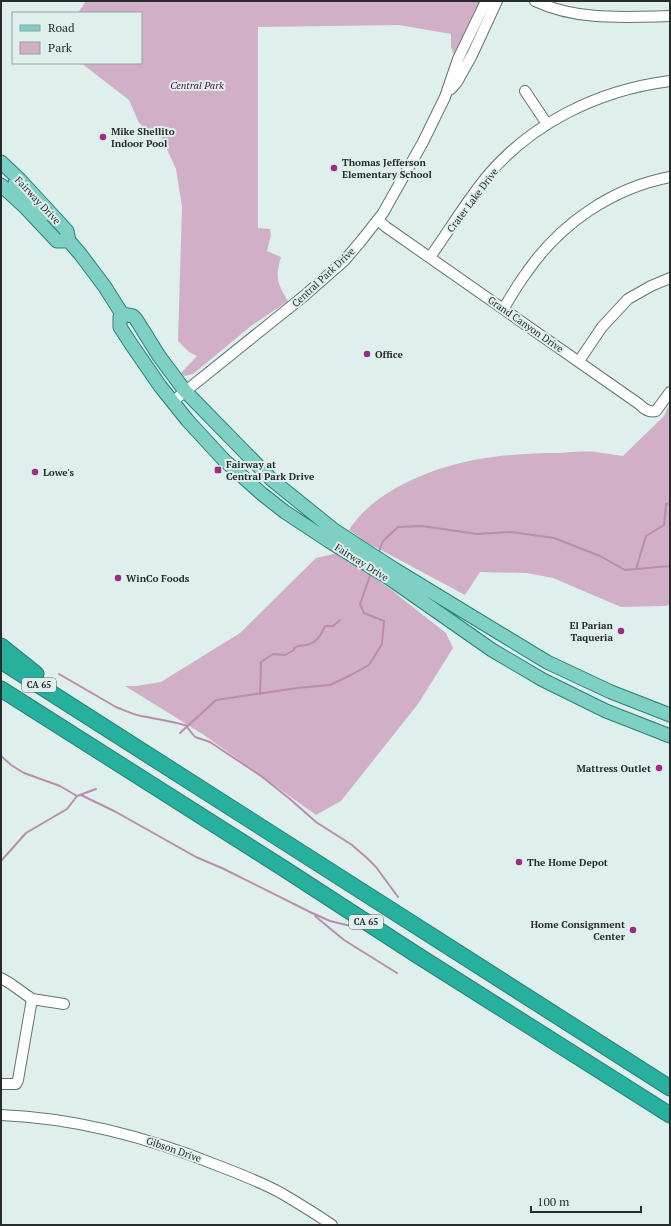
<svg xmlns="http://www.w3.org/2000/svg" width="671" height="1226" viewBox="0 0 671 1226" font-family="'PT Serif',serif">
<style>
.green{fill:#d1b0c7}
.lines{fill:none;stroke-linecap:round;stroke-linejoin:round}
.stream{stroke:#bb8cad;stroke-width:2}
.minor-casing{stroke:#657470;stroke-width:12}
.major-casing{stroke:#278276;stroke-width:15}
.highway-casing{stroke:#278276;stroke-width:17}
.minor{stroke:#fff;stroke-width:10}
.major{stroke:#7ed0c5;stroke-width:13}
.highway{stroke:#28b09e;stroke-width:15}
.poi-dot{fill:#9d2a86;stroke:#deefec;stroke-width:1.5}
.labels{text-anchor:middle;stroke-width:4;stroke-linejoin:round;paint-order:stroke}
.shield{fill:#deefec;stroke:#5d6665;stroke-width:1}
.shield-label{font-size:9px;font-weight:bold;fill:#262c2b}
.park-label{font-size:10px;font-style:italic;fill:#49103d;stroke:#deefec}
.poi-label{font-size:10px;font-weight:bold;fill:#262c2b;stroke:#deefec;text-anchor:start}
.street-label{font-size:10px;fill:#262c2b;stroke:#deefec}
</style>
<rect width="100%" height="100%" fill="#deefec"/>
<path class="green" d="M 86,1 L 481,1 L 454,55 L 451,47 L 451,34 L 399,25 L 258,27 L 258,228 L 270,229 L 271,235 L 267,251 L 281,257 C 275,278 277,283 288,301 L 251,326 L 193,374 L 185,376 L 180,374 L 197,356 L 189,352 L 178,341 L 182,207 L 176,169 L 159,132 L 147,130 L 139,123 L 129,100 L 81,63 L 141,63 L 141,13 L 78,13 Z
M 670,403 L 670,605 L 664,606 L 621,607 L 553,578 L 527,573 L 480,572 L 465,595 L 368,543 L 349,530 C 377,486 444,463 493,457 C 515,454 538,453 560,453 C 572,452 584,451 596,452 C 605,453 614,455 623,456 L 664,416 Z
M 338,553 L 392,590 L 400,597 L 446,633 L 453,648 L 418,704 L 341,801 L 316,815 L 204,735 L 125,686 L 136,686 L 161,682 L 240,633 L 316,558 Z"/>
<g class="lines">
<path class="stream" d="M 378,554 L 383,541 L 398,527 L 422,526 L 477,534 L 511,532 L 554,538 L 600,556 L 625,570 L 670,566
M 636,569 L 646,536 L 664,525 L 666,504 L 670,503
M 59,674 L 116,707 C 124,710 132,714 141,716 C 157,719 172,721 188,726
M 260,694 L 261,662 L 273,654 L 285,655 L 294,650 L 294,648 C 299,645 300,646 306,645 C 317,643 321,635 325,626 L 333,626 L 340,620
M 187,727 L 195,737 L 210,742 L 261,776 L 290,799 L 316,822 L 352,845 L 367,858 L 376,867 L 398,897
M 180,733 L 216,700 L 297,688 L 330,685 L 351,675 L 369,665 L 382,644 L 384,621 L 364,613 L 360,604 L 371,573
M 1,756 L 11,765 L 24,773 L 60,786 L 77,796
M 81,795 L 116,812 L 196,857 L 224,869 L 310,912 L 330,921 L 355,927
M 1,861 L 26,833 L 67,809 L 77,796 L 96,789
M 315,916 L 344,940 L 397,973"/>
<g class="minor-casing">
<path id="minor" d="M 535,1 C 577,21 625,17 670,16
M 451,89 L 457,82 L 472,55 L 497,1
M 525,91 L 547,124
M 378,220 L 386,227 L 639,404 C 644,409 649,413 656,411 L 670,392
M 430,257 C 448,232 464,205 484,180 C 530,123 599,90 670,81
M 504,308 C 511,296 518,284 527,272 C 560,224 612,188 670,177
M 579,361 L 602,327 L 628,299 L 651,286 L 670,278
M 172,402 L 304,296 L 344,261 L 361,241 L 383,213 L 423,142 L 445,97 L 458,59 L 486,1
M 1,978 L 11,984 L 32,999 L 18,1080 L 16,1084 L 1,1084
M 32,999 L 64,1004
M 1,1115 C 76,1118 150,1138 219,1166 C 240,1174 261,1182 281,1193 C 298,1203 316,1214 332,1225"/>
</g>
<g class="major-casing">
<path id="major" d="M 1,162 L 20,180 L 67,231 L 69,241 L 81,255 L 105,287 L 122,314
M 15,183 C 22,191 26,197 26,208 L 30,206 L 37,206 L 45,214
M 1,185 L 26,208 L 57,241 L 69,241
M 122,314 L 120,317 L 120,327 L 131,344 L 160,386 L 188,421 L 224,460 L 262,494 L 285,512 L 329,541 L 389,578 L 492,650 L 543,680 L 606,711 L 670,736
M 122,314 L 133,316 L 136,319 L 159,356 L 185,391 L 272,480 L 334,530 L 394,569 L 547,662 L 611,692 L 670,715"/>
</g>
<g class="highway-casing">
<path id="highway" d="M 1,646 L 36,674
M 1,661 L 670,1088
M 1,689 L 283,868 L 417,955 L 670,1115"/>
</g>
<use href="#minor" class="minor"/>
<use href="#major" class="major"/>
<use href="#highway" class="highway"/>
</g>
<g class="poi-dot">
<circle cx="103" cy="137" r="4"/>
<circle cx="334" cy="168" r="4"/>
<circle cx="367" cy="354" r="4"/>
<rect x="214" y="466" width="8" height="8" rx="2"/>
<circle cx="35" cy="472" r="4"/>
<circle cx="118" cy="578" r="4"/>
<circle cx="621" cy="631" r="4"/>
<circle cx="659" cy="768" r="4"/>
<circle cx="519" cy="862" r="4"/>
<circle cx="633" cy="930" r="4"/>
</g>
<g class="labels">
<g class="shield">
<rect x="22" y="678" width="34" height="14" rx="3"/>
<rect x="349" y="915" width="34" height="14" rx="3"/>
</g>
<g class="shield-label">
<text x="39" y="688">CA 65</text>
<text x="366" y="925">CA 65</text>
</g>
<g class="park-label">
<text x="197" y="89">Central Park</text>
</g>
<g class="poi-label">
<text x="111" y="135">Mike Shellito<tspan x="111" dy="12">Indoor Pool</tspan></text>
<text x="342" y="166">Thomas Jefferson<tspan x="342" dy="12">Elementary School</tspan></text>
<text x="375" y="358">Office</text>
<text x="226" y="468">Fairway at<tspan x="226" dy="12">Central Park Drive</tspan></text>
<text x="43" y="476">Lowe's</text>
<text x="126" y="582">WinCo Foods</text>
<text x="613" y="629" text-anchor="end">El Parian<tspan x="613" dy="12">Taqueria</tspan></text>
<text x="651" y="772" text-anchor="end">Mattress Outlet</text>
<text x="527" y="866">The Home Depot</text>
<text x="625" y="928" text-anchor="end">Home Consignment<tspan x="625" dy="12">Center</tspan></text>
</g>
<g class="street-label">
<text transform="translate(38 200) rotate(47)" y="4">Fairway Drive</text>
<text transform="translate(472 200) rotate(-53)" y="4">Crater Lake Drive</text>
<text transform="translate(323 277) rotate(-43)" y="4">Central Park Drive</text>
<text transform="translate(526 324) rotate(35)" y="4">Grand Canyon Drive</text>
<text transform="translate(362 562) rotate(32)" y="4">Fairway Drive</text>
<text transform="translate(174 1149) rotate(19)" y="4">Gibson Drive</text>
</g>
</g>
<rect width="671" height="1226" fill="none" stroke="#262c2b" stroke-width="4"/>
<rect x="12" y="12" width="130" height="52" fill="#deefec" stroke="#94a19f"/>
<rect x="20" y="25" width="20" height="6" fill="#7ed0c5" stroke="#94a19f"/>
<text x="48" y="32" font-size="12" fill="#262c2b">Road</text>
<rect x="20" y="42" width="20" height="12" fill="#d1b0c7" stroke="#94a19f"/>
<text x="48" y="52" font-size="12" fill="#262c2b">Park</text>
<path d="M531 1206v6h110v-6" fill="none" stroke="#262c2b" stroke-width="2"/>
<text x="537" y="1206" font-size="12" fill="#262c2b" stroke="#deefec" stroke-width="3" paint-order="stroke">100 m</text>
</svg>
